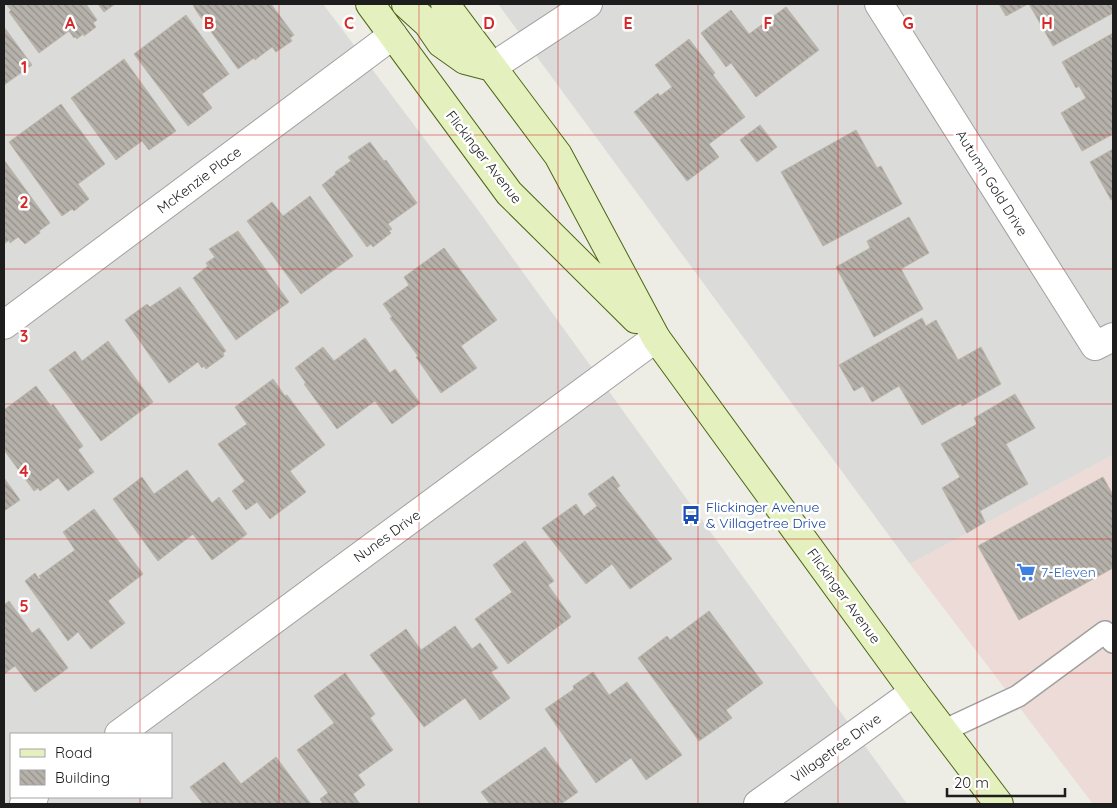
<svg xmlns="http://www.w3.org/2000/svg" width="1117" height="808" viewBox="0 0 1117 808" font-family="Quicksand,sans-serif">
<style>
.residential{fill:#dbdbda;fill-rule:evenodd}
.commercial{fill:#ecdbd6}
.building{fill:url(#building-back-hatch);stroke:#bdb6a9}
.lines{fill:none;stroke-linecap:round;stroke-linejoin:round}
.lane-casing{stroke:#a1a1a1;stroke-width:24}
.street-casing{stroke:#a1a1a1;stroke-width:30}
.secondary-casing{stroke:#4b6712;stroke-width:30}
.lane{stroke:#fff;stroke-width:21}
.street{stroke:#fff;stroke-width:28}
.secondary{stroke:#e4f1be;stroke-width:28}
.grid{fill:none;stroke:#d62828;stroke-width:1;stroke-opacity:0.55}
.labels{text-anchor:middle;stroke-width:5;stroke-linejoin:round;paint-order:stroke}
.street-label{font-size:14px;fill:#1d1d1d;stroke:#fff}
.transit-label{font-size:14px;fill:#164399;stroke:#fff;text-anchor:start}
.shop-label{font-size:14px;fill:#366cbe;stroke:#fff;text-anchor:start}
.grid-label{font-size:16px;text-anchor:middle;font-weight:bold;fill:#d62828;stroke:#fff;stroke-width:5;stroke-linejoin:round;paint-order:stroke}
</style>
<defs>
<pattern id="building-back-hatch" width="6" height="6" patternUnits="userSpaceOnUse" patternTransform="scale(1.25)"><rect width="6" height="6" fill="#b6b2ab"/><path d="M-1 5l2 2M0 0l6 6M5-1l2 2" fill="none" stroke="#93908b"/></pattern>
</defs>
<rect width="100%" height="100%" fill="#edece5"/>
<path class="residential" d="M 4,4 L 323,4 L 475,206 L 907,804 L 4,804 ZM 11,734 L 171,734 L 171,797 L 11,797 Z
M 498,4 L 1113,4 L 1113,455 L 910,564 Z"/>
<path class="commercial" d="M 1113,455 L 1113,804 L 1093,804 L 910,564 Z"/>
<path class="building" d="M 6,4 L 86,4 L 97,20 L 93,23 L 96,27 L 84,36 L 83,34 L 77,39 L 75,37 L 74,38 L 69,31 L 39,53 L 9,12 L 11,10 Z
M 98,4 L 115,4 L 104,12 Z
M 195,4 L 271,4 L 294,35 L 290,38 L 292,41 L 276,52 L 272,47 L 255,60 L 254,58 L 238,69 L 197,12 L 193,5 Z
M 999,4 L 1028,4 L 1006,16 Z
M 1029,4 L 1113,4 L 1113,13 L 1053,46 Z
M 786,7 L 819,50 L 756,97 L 731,63 L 726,67 L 701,33 L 731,10 L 749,34 Z
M 186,15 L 229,74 L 202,94 L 212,108 L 188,126 L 134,54 Z
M 4,27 L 32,65 L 4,85 Z
M 1113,33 L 1113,134 L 1082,151 L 1061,113 L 1086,98 L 1079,86 L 1076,88 L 1062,62 Z
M 689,39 L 715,73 L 713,75 L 745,117 L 709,144 L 719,157 L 687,181 L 634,112 L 658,93 L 660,96 L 672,87 L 655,65 Z
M 124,59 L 176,131 L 149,150 L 142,141 L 116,160 L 71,98 Z
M 61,104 L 105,164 L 78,184 L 89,199 L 74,211 L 72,209 L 62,216 L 9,142 Z
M 760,125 L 777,147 L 757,162 L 740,140 Z
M 856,130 L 877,168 L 881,166 L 902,204 L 823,246 L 781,172 Z
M 370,142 L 384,161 L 386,160 L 417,203 L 388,224 L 392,229 L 389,231 L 391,233 L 373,247 L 371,244 L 367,247 L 322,185 L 336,174 L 335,172 L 351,161 L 348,157 Z
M 1113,149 L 1113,199 L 1111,200 L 1090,162 Z
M 4,160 L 50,223 L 39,231 L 40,233 L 25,244 L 18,237 L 10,243 L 9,240 L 4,244 Z
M 310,196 L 353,256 L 301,294 L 247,221 L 272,202 L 283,216 Z
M 909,217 L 929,253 L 901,269 L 923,309 L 874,337 L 836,267 L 870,248 L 867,241 Z
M 238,231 L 289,302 L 236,340 L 193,278 L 208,266 L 206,263 L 215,257 L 209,249 Z
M 444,248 L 497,320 L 461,346 L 477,368 L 441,393 L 416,357 L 418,356 L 390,318 L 392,317 L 383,304 L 409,285 L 404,277 Z
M 180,287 L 226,351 L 223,353 L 224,356 L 206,369 L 204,366 L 202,368 L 198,362 L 169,383 L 125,320 L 147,304 L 150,307 Z
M 922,318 L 926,326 L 936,320 L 958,360 L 981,347 L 1001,384 L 962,406 L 961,403 L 922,425 L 899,386 L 872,402 L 863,386 L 854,391 L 839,365 Z
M 365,338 L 390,373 L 395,369 L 420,403 L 392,424 L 375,401 L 337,429 L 304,384 L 306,383 L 295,368 L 323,347 L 334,361 Z
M 108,341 L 153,402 L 101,441 L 49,370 L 75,351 L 82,361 Z
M 273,379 L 285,396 L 287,395 L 325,445 L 290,471 L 306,492 L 270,519 L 257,502 L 246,510 L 232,491 L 245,481 L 218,444 L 247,424 L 235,407 Z
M 36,386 L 51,406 L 53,404 L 83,446 L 78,450 L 94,472 L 68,491 L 58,478 L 40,491 L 38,488 L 34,491 L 4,450 L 4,414 L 6,413 L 4,410 Z
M 1015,394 L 1035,428 L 1006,444 L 1028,484 L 980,511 L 985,522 L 967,533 L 942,488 L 960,477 L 941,444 L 977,424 L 974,418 Z
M 187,470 L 212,503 L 219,497 L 247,534 L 212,560 L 193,534 L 158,561 L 113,499 L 142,477 L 154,494 Z
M 613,476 L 620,486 L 617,488 L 672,559 L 630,589 L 612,564 L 586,584 L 542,528 L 576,504 L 584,516 L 597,506 L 588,494 Z
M 1103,477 L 1113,495 L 1113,568 L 1019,620 L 978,546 Z
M 4,478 L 20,500 L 4,511 Z
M 94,509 L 143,574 L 108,601 L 125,623 L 91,649 L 78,632 L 68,641 L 25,581 L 35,573 L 39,579 L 41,578 L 39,576 L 75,550 L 63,532 Z
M 525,541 L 554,581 L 548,585 L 571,617 L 508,664 L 475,619 L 512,592 L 493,565 Z
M 9,601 L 32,633 L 39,628 L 68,668 L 35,692 L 15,666 L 4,674 L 4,605 Z
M 709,611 L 763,683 L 726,710 L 732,718 L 699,741 L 638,658 L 667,636 L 670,640 Z
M 455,626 L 472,649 L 480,643 L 498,668 L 491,672 L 510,698 L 480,720 L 465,698 L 424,727 L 370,655 L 406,629 L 421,650 Z
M 593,672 L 609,695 L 627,682 L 682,755 L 646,780 L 631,758 L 596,783 L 545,709 L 574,689 L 573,686 Z
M 345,673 L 375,714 L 370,718 L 393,750 L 358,775 L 365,785 L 353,794 L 360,804 L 323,804 L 320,799 L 328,793 L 297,750 L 334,723 L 314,696 Z
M 545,747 L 578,792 L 561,804 L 490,804 L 481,792 Z
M 276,757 L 311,804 L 203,804 L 190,787 L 224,762 L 241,784 Z"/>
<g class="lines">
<g class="lane-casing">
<path id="lane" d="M 943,731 L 1018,696 L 1105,632 L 1113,642"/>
</g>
<g class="street-casing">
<path id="street" d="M 879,4 L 1095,346 L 1113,337
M 492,67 L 588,4
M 4,325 L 393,35
M 119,734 L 656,338
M 24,804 L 34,797
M 758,804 L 914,692"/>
</g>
<g class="secondary-casing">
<path id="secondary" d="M 370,4 L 509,193 L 636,319
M 406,4 L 428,24 L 441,43 L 465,60 L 492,67
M 445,4 L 558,155 L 656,338 L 914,692 L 999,804"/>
</g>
<use href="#lane" class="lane"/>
<use href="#street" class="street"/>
<use href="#secondary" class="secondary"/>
</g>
<path class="grid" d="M 140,4 L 140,734M 279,4 L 279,804M 419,4 L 419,804M 558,4 L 558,804M 698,4 L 698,804M 838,4 L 838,804M 977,4 L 977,804M 4,135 L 1113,135M 4,269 L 1113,269M 4,404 L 1113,404M 4,539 L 1113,539M 4,673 L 1113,673M 140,797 L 140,804"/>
<defs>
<g id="bus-bare" transform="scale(1.5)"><path d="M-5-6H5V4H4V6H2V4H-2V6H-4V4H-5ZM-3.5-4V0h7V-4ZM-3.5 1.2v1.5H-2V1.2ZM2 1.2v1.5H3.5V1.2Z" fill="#1a4fb4" stroke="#fff" stroke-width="2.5" paint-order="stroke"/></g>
<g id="supermarket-bare" transform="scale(1.5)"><path d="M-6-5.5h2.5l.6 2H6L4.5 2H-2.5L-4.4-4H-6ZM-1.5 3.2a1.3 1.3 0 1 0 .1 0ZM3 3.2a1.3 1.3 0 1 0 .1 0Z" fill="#3f7fe0" stroke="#fff" stroke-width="2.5" paint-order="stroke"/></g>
</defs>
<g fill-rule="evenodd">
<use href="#bus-bare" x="691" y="515"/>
<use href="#supermarket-bare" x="1026" y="572"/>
</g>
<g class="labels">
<g class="street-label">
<text transform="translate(484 157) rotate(52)" y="5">Flickinger Avenue</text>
<text transform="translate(199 180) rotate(-37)" y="5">McKenzie Place</text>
<text transform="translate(992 183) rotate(58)" y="5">Autumn Gold Drive</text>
<text transform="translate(387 536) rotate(-36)" y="5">Nunes Drive</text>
<text transform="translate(844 596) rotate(54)" y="5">Flickinger Avenue</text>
<text transform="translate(836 748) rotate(-36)" y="5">Villagetree Drive</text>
</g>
<g class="transit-label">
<text x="706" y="512">Flickinger Avenue<tspan x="706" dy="16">&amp; Villagetree Drive</tspan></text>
</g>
<g class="shop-label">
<text x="1041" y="577">7-Eleven</text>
</g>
</g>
<g class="grid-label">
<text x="70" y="29">A</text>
<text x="209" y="29">B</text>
<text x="349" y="29">C</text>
<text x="489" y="29">D</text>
<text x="628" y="29">E</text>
<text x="768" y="29">F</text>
<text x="908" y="29">G</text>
<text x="1047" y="29">H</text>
<text x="24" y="73">1</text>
<text x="24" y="208">2</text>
<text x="24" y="342">3</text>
<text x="24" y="477">4</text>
<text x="24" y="612">5</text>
</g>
<rect width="1117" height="808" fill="none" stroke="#1d1d1d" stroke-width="10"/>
<rect x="10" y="733" width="162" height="65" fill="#ffffff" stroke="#a5a5a5"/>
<rect x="20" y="749" width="25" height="8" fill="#e4f1be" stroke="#a5a5a5"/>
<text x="55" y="758" font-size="15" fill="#1d1d1d">Road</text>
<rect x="20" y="770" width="25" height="15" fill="url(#building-back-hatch)" stroke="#a5a5a5"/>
<text x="55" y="783" font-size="15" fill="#1d1d1d">Building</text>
<path d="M947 788v8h118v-8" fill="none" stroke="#1d1d1d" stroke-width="2.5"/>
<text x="954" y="788" font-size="15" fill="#1d1d1d" stroke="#ffffff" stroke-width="4" paint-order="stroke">20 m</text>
</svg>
